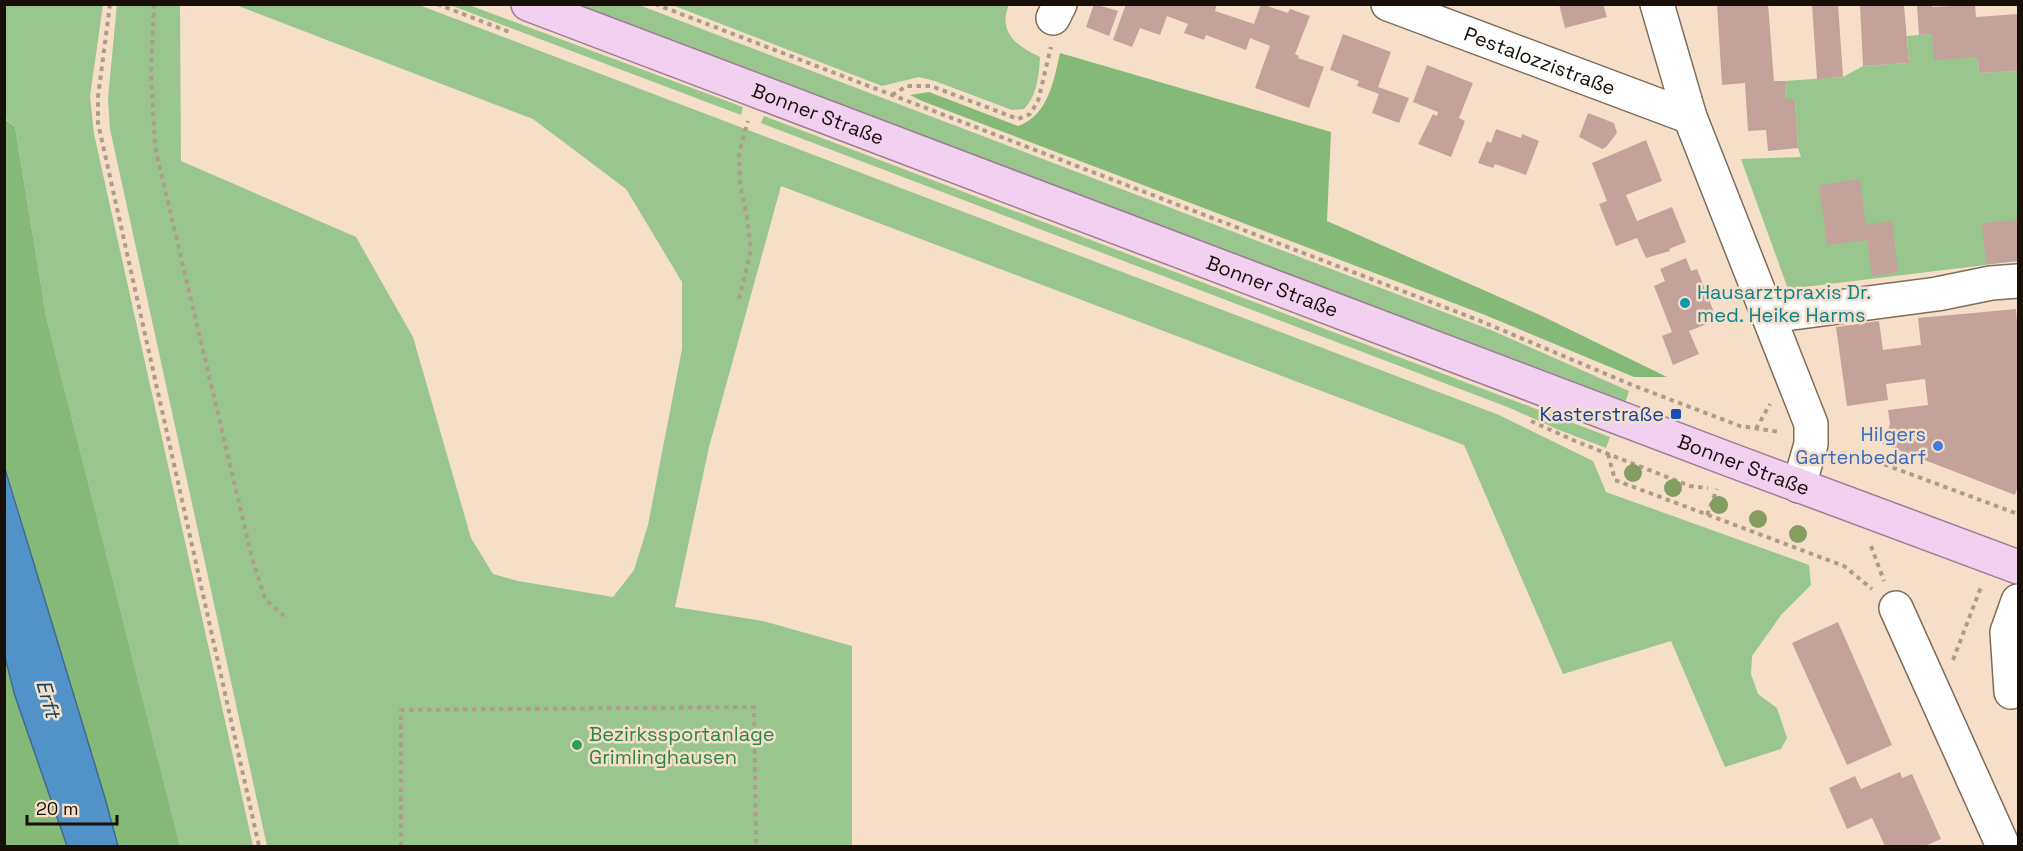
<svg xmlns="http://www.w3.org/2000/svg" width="2023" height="851" viewBox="0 0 2023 851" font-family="'Space Grotesk',sans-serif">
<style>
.green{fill:#98c68c}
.forest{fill:#85b977}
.water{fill:#5192c9;stroke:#406b8f;stroke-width:1.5}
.building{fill:#c3a29b}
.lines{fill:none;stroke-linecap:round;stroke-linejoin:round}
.minor-casing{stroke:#816c58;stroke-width:36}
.major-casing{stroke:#9f7a98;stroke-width:36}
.path{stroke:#ae9c8a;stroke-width:4;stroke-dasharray:4.5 4.5;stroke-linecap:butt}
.minor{stroke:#fff;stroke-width:33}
.major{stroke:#f1d1ef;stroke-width:33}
.tree{fill:#849e62}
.culture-dot{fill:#0f9aa8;stroke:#f6dfc8;stroke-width:2}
.transit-dot{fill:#1a4fb4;stroke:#f6dfc8;stroke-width:2}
.shop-dot{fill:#3f7fe0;stroke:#f6dfc8;stroke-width:2}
.leisure-dot{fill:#2e9e5b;stroke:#f6dfc8;stroke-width:2}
.labels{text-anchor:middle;stroke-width:5;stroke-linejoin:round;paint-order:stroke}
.street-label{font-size:20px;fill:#170f08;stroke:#f6dfc8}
.culture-label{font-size:20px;fill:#0d838f;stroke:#f6dfc8;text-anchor:start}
.transit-label{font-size:20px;fill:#164399;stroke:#f6dfc8;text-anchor:end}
.shop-label{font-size:20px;fill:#366cbe;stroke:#f6dfc8;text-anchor:end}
.leisure-label{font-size:20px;fill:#27864d;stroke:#f6dfc8;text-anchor:start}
.water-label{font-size:21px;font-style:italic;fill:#114368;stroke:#f6dfc8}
</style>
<rect width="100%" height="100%" fill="#f6dfc8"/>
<path class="green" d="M 117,4 L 180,5 L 181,161 L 356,237 L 413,337 L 471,538 L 493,574 L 518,581 L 613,597 L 634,570 L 648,525 L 682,349 L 682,282 L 626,189 L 533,119 L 236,5 L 419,5 L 1499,415 L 1593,461 L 1606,492 L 1809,565 L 1811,585 L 1781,615 L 1752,656 L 1751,674 L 1758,694 L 1777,708 L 1787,738 L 1781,749 L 1725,767 L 1671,641 L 1563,674 L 1464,445 L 781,186 L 709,447 L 675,607 L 763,621 L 852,646 L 852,846 L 267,846 L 110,129 L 108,98 Z
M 5,5 L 103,5 L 90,96 L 94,134 L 253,846 L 180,846 L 46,316 L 15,127 L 5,118 Z
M 450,5 L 469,5 L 743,107 L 741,115 Z
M 574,5 L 639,5 L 1491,330 L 1629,391 L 1625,403 Z
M 672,5 L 1009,5 C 997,32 1018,47 1040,57 C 1039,75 1037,96 1024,109 L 1012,110 L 935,81 L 919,77 L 882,86 Z
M 1932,34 L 1978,57 L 1979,73 L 2018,71 L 2018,261 L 1788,289 L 1741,159 L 1801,157 L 1798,148 L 1795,99 L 1786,99 L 1785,81 L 1843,77 L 1863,66 L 1909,63 L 1907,36 Z
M 764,116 L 1610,437 L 1606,448 L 1559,430 L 1510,408 L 761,123 Z"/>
<path class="forest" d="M 1060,53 L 1331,132 L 1327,221 L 1540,315 L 1667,377 L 1634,377 L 1485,315 L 922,101 L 910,95 L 929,92 L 1018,126 C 1048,116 1054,80 1060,53 Z
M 4,118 L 15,127 L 46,316 L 180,846 L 118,846 L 5,465 Z
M 4,658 L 15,696 L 67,846 L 5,846 Z"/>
<path class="water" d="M 4,465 L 105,798 L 118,846 L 67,846 L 15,696 L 5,658 Z"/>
<path class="building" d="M 1094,4 L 1118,11 L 1109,36 L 1086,27 Z
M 1126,4 L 1217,4 L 1215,11 L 1254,24 L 1261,4 L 1288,13 L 1290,9 L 1310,16 L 1295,54 L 1299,56 L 1298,58 L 1324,67 L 1309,108 L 1255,88 L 1270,46 L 1250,38 L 1246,50 L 1206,35 L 1204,40 L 1184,33 L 1188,24 L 1167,16 L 1160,35 L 1140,28 L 1132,47 L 1113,40 Z
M 1559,4 L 1603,4 L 1607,17 L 1565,28 Z
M 1717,4 L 1768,4 L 1774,81 L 1785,81 L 1786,99 L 1795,99 L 1798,148 L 1768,151 L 1766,130 L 1748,131 L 1745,83 L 1722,85 Z
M 1812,4 L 1838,4 L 1843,77 L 1817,79 Z
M 1860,5 L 1904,5 L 1909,63 L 1863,66 Z
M 1932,5 L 1932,7 L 1975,5 L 1976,17 L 2018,14 L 2018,71 L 1979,73 L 1978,57 L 1934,60 L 1932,34 L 1919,35 L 1917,6 Z
M 1343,34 L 1391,52 L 1378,87 L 1409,98 L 1399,123 L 1372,113 L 1379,94 L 1357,86 L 1359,81 L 1330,70 Z
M 1427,65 L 1473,83 L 1459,118 L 1465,121 L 1451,157 L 1418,144 L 1433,114 L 1437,116 L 1438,112 L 1413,102 Z
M 1588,113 L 1614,123 L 1617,133 L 1606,147 L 1602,149 L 1579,137 Z
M 1496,129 L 1521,138 L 1522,134 L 1539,141 L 1526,175 L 1495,164 L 1493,168 L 1478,163 L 1487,141 L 1491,143 Z
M 1646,140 L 1662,181 L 1626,195 L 1637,221 L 1672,207 L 1686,242 L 1669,249 L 1670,251 L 1646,258 L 1637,238 L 1616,246 L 1599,204 L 1607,201 L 1592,163 Z
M 1860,179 L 1866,225 L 1892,221 L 1898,272 L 1872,276 L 1867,240 L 1827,245 L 1819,185 Z
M 2018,220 L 2018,261 L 1986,264 L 1982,223 Z
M 1686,258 L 1691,271 L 1697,269 L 1717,320 L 1689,331 L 1699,354 L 1673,365 L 1662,336 L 1672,332 L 1654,286 L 1665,281 L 1660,269 Z
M 2016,309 L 2018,332 L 2018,486 L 2015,495 L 1883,444 L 1890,424 L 1888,410 L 1928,405 L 1925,379 L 1886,384 L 1888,400 L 1847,406 L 1836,327 L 1879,321 L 1883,350 L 1921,345 L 1918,318 Z
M 1838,622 L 1892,745 L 1847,765 L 1792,643 Z
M 1900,772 L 1902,778 L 1912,774 L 1941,839 L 1925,846 L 1885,846 L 1872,818 L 1847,829 L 1829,788 L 1855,776 L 1861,789 Z"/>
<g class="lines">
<g class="minor-casing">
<g id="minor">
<path id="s1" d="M 1388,4 L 1690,117"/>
<path d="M 1657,4 L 1690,117 L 1811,424 L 1811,444 L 1799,486"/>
<path d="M 1053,18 L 1060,4"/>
<path d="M 1769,316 L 1937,294 L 1991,283 L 2018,281"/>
<path d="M 1896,608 L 2003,846"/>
<path d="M 2011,692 L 2007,632 L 2018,601"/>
</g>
</g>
<g class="major-casing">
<g id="major">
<path id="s2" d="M 528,4 L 1728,459 L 2018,567"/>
</g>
</g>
<path class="path" d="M 110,4 L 98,97 L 98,123 L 259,846
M 154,4 L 151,71 L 155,147 L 252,558 L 265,599 L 284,616
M 437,4 L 512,33
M 655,4 L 1478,320 L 1632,385 L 1740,426 L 1780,432
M 892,95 L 907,86 L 931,86 L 1018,119 L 1030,114 L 1038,101 L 1051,47
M 739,299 L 751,250 L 747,217 L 740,184 L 739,153 L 748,121
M 1531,421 L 1575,441 L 1690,486 L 1708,488
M 1756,429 L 1770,404
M 1841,453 L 1859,455 L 2018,514
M 1608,454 L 1615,480 L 1844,566 L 1872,589
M 1707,515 L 1717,489
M 1871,546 L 1884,581
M 1953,660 L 1981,587
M 401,846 L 401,710 L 754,707 L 756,846"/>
<use href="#minor" class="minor"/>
<use href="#major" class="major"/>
</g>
<g class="tree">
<circle cx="1633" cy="473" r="9"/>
<circle cx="1673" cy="488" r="9"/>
<circle cx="1719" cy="505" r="9"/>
<circle cx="1758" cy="519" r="9"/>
<circle cx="1798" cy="534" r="9"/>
</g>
<circle class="culture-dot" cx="1685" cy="303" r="6"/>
<rect class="transit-dot" x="1670" y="408" width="12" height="12" rx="3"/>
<circle class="shop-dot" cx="1938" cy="446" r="6"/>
<circle class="leisure-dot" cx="577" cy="745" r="6"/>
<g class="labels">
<g class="street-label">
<text dy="7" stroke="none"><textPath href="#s1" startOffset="162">Pestalozzistraße</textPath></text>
<text dy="7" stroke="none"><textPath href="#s2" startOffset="310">Bonner Straße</textPath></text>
<text dy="7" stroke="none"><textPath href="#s2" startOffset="796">Bonner Straße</textPath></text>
<text dy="7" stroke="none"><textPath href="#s2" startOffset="1300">Bonner Straße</textPath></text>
</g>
<g class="culture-label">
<text x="1697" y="299">Hausarztpraxis Dr.<tspan x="1697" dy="23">med. Heike Harms</tspan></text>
</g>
<g class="transit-label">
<text x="1664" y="421">Kasterstraße</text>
</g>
<g class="shop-label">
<text x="1926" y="441">Hilgers<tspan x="1926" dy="23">Gartenbedarf</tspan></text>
</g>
<g class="leisure-label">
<text x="589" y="741">Bezirkssportanlage<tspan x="589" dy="23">Grimlinghausen</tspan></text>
</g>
<g class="water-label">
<text transform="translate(48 699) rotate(74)" y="7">Erft</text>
</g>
</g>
<rect width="2023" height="851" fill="none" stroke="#170f08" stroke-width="12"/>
<path d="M27 815v9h90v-9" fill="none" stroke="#170f08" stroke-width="3"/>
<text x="36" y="815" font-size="18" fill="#170f08" stroke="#f6dfc8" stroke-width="4.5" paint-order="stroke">20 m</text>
</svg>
